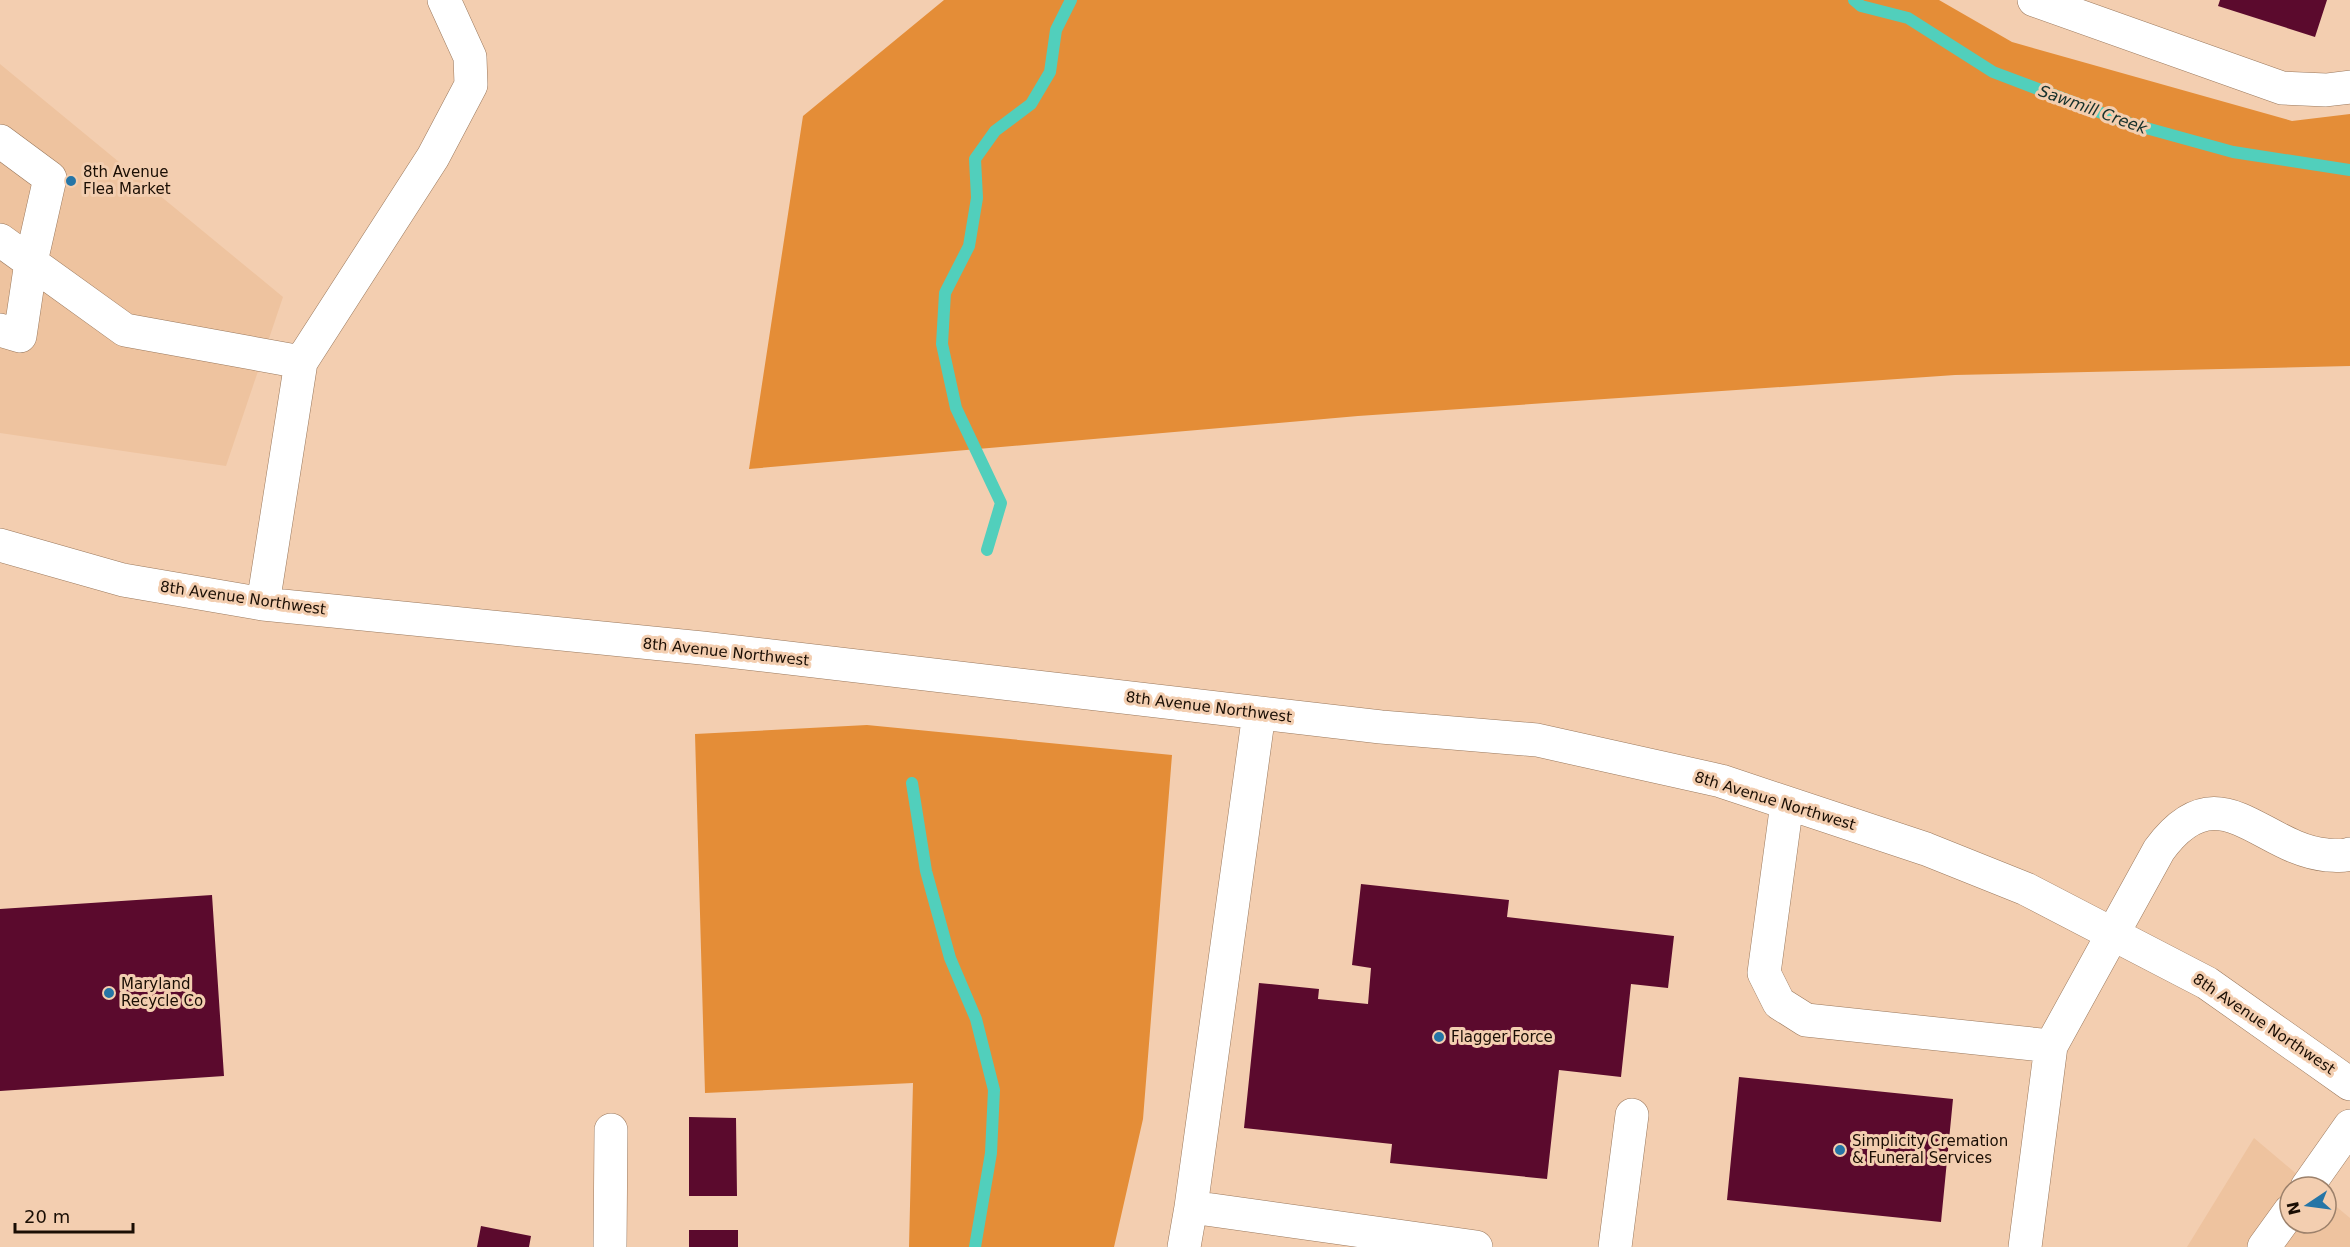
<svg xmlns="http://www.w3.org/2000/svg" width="2350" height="1247" viewBox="0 0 2350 1247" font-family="'DejaVu Sans',sans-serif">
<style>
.built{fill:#eec39f}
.forest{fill:#e48d37}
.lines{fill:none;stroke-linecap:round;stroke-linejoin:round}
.stream{stroke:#51cfbc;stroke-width:12}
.building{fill:#5b0a2d}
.minor-casing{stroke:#9a785c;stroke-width:34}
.minor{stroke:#fff;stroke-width:33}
.poi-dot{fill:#2575a6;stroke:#f3ceb0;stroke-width:2}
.labels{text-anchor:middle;stroke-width:6;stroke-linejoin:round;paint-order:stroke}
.poi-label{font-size:15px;fill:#1a0e04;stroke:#f3ceb0;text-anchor:start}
.street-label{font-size:15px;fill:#1a0e04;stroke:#f3ceb0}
.water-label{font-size:16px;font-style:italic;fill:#15302b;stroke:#f3ceb0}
</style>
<rect width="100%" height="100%" fill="#f3ceb0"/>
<path class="built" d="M 0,64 L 283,297 L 226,466 L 0,433 Z
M 2254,1138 L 2312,1187 L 2290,1187 L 2290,1223 L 2326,1223 L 2326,1198 L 2350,1218 L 2350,1247 L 2187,1247 Z"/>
<path class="forest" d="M 944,0 L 1939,0 L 2012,42 L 2292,121 L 2350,114 L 2350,366 L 1955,375 L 1358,416 L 749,469 L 803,116 Z
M 867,725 L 1172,755 L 1143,1119 L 1114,1247 L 909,1247 L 913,1083 L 705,1093 L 695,734 Z"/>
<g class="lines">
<path class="stream" d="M 1854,0 L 1861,6 L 1908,18 L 1993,72 L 2128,123 L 2233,152 L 2350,170
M 987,550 L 1001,503 L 956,408 L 942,344 L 945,293 L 969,246 L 977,198 L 975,159 L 995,131 L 1031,104 L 1050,72 L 1056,30 L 1071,0
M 912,783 L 926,871 L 950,958 L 976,1019 L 994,1090 L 991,1153 L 975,1247"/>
</g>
<path class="building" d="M 2220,0 L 2327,0 L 2315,37 L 2218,6 Z
M 1361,884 L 1509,900 L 1507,917 L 1674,936 L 1668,988 L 1631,984 L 1621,1077 L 1559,1070 L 1547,1179 L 1390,1163 L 1392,1144 L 1244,1128 L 1259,983 L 1319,989 L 1318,999 L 1368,1004 L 1371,968 L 1352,965 Z
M 212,895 L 224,1076 L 0,1091 L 0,909 Z
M 1739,1077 L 1953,1099 L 1941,1222 L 1727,1200 Z
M 689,1117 L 736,1118 L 737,1196 L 689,1196 Z
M 481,1226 L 531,1236 L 529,1247 L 477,1247 Z
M 689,1230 L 738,1230 L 738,1247 L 689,1247 Z"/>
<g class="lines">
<g class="minor-casing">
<path id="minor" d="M 2034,0 L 2282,88 L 2326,90 L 2350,87
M 0,141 L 50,178 L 31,262 L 20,336 L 0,330
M 0,240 L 125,330 L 301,362
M 0,545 L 123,580 L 263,604 L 702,648 L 1381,727 L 1537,740 L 1721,781 L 1926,849 L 2026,889 L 2207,983 L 2350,1084
M 263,604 L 301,362 L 433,157 L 471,85 L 470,57 L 444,0
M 1259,713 L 1191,1207 L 1476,1247
M 1787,803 L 1764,973 L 1779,1003 L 1806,1020 L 2051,1046
M 2307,1187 L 2350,1126
M 610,1247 L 611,1130
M 1184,1247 L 1191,1207
M 1615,1247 L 1632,1115
M 2025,1247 L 2051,1046 L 2159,850 C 2219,768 2260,849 2327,855 C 2335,855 2343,857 2350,854
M 2264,1247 L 2290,1211"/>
</g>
<use href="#minor" class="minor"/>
</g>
<g class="poi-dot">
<circle cx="71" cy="181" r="6"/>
<circle cx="109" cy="993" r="6"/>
<circle cx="1439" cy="1037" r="6"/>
<circle cx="1840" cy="1150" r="6"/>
</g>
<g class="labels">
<g class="poi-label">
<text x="83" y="177">8th Avenue<tspan x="83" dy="17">Flea Market</tspan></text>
<text x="121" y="989">Maryland<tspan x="121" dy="17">Recycle Co</tspan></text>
<text x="1451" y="1042">Flagger Force</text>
<text x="1852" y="1146">Simplicity Cremation<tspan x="1852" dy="17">&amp; Funeral Services</tspan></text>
</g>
<g class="street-label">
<text transform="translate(243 598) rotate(8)" y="5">8th Avenue Northwest</text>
<text transform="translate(726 652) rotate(6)" y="5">8th Avenue Northwest</text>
<text transform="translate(1209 707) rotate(7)" y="5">8th Avenue Northwest</text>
<text transform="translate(1775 801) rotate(17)" y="5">8th Avenue Northwest</text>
<text transform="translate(2264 1024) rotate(34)" y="5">8th Avenue Northwest</text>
</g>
<g class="water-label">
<text transform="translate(2093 109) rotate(20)" y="6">Sawmill Creek</text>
</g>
</g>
<g transform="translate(2308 1205) rotate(257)"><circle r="28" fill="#f3ceb0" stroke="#9c816b" stroke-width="1.5"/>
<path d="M0-4.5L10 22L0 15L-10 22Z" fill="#2575a6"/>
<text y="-9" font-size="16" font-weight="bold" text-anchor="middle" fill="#1a0e04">N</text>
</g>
<path d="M15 1223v9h118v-9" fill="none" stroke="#1a0e04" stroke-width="3"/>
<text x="24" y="1223" font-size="18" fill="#1a0e04" stroke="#f3ceb0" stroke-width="4.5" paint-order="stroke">20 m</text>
</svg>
